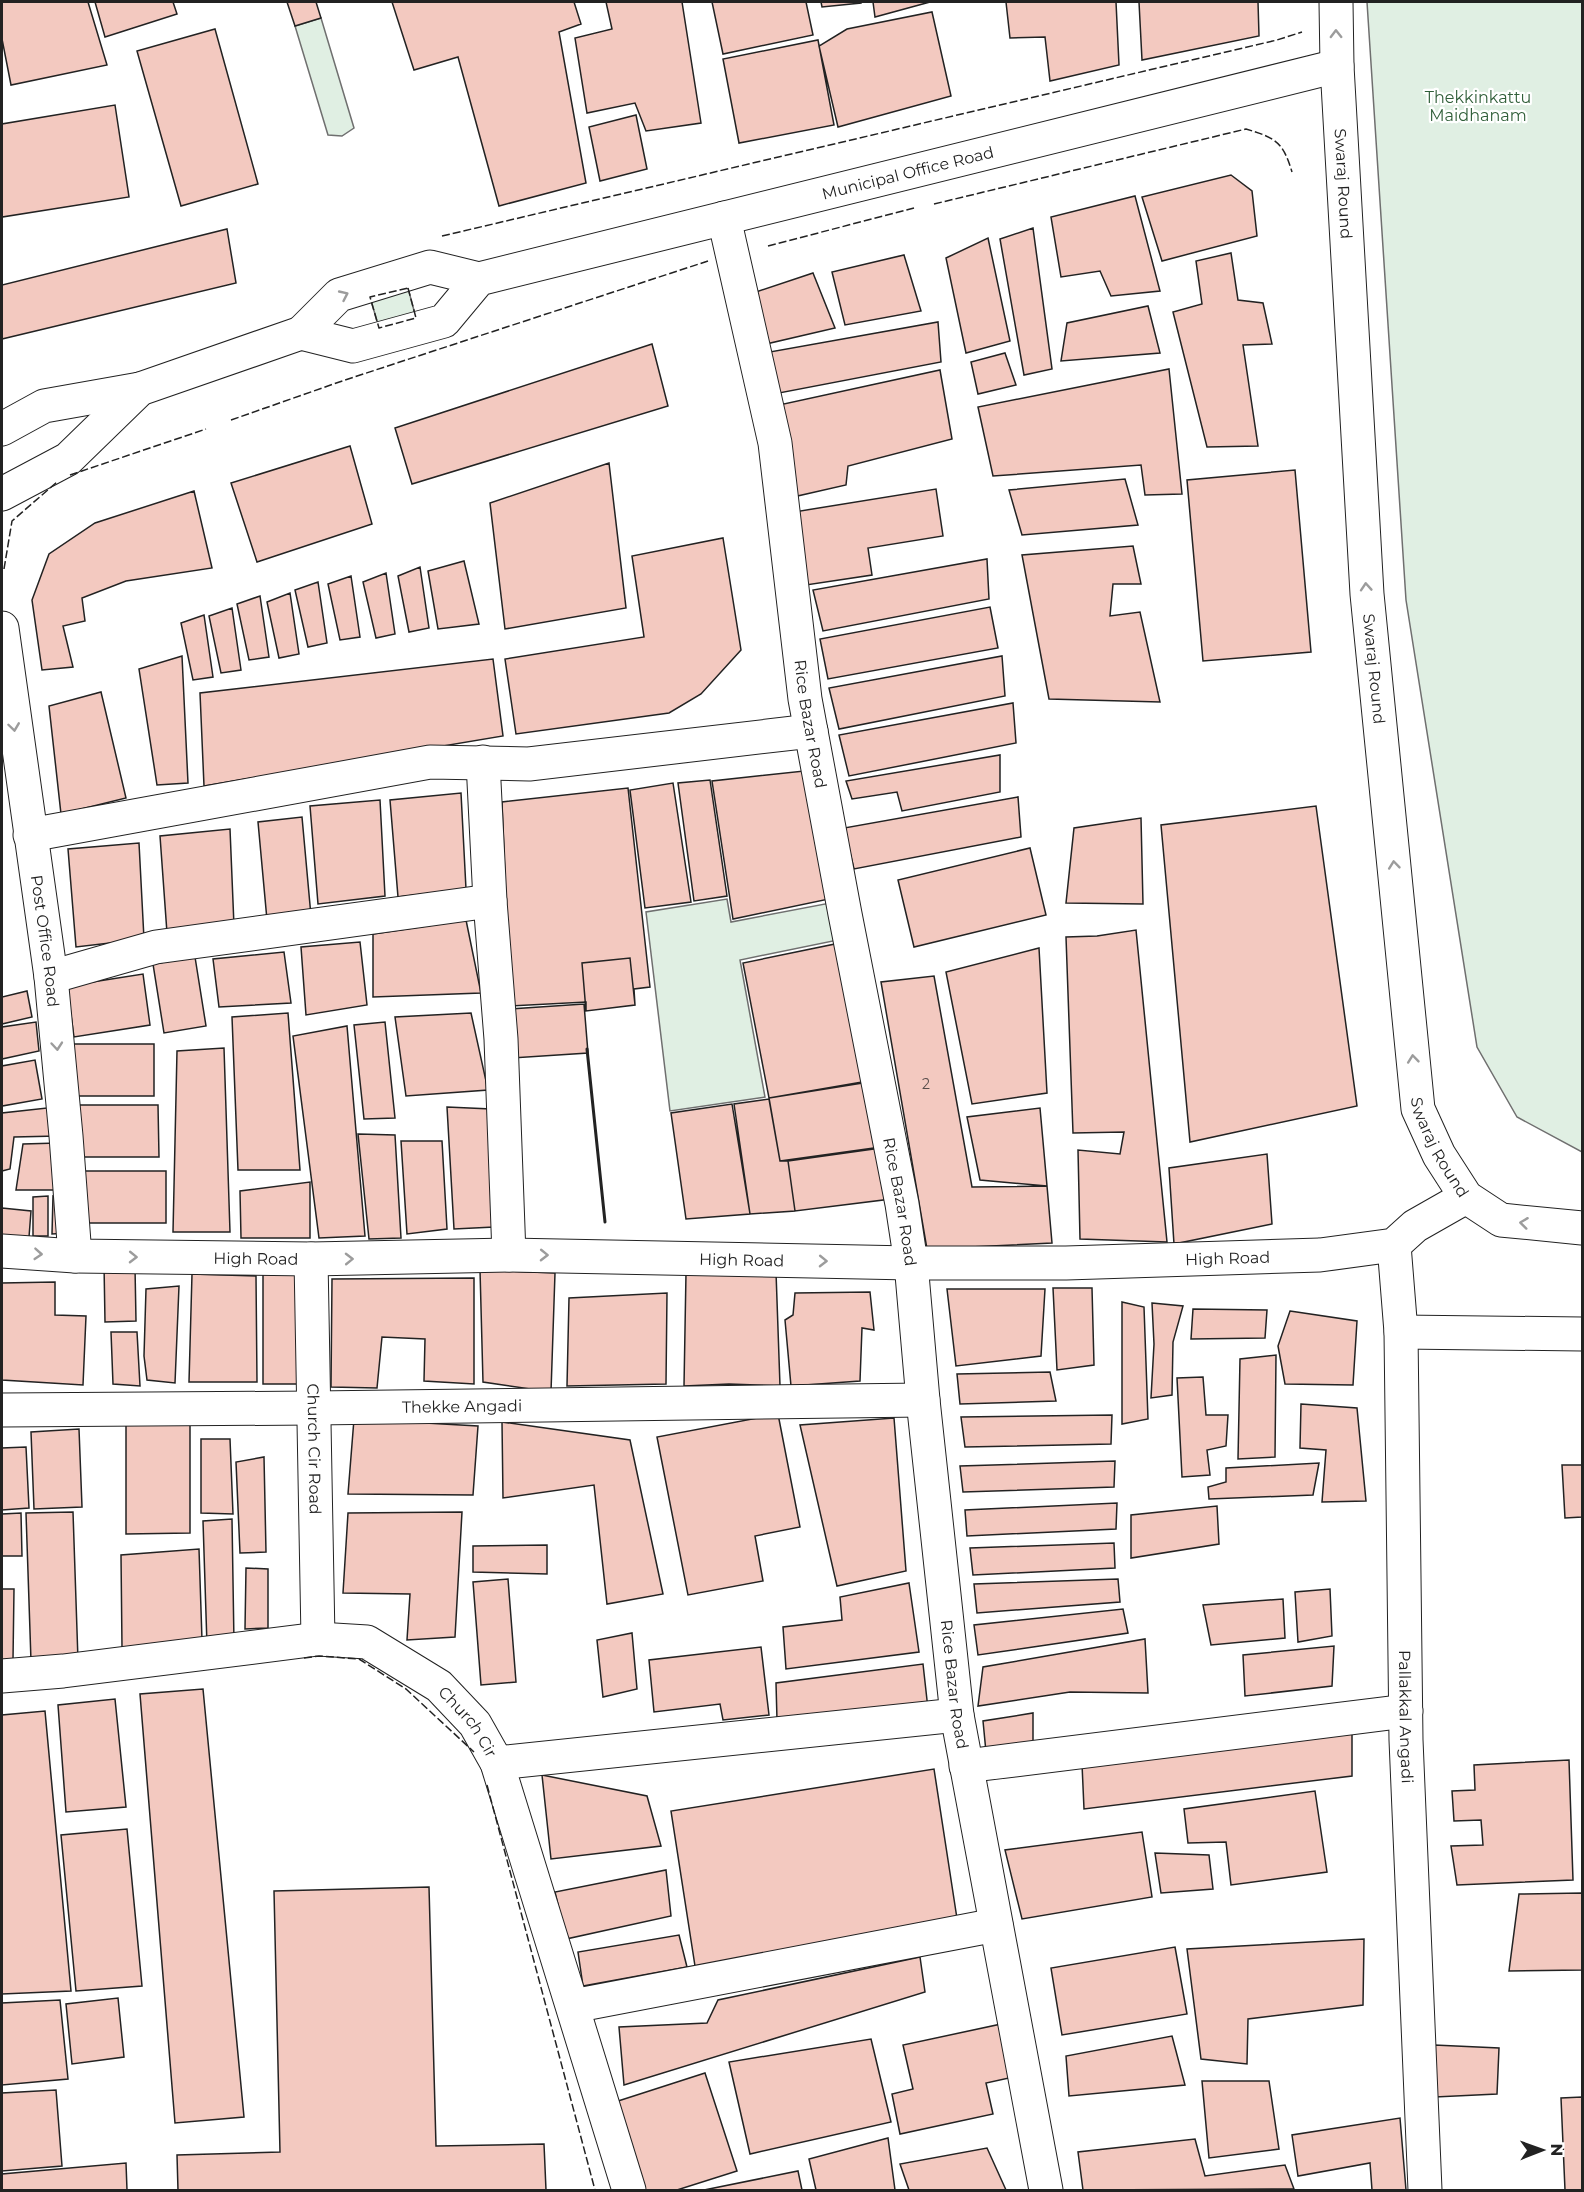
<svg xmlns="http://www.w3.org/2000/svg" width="1584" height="2192" viewBox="0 0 1584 2192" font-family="Montserrat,sans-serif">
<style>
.green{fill:#e0efe3;stroke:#6f6f6f;stroke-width:1.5}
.building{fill:#f3c9c0;stroke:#222;stroke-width:1.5}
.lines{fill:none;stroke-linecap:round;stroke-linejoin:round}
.minor-casing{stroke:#222;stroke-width:35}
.secondary-casing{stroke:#222;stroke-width:35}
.primary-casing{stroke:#222;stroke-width:35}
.minor{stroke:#fff;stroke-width:33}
.secondary{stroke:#fff;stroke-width:33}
.primary{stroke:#fff;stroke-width:33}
.fence{stroke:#222;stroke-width:1.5;stroke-dasharray:8 3;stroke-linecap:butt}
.wall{stroke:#222;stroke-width:3}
.oneway{stroke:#9c9c9c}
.labels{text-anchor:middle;stroke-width:4.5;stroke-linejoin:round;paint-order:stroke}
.number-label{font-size:14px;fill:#564c4a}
.park-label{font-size:16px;fill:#2f5e38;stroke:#fff}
.street-label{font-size:16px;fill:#222;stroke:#fff}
</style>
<rect width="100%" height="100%" fill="#fff"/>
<path class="green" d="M 1367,2 L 1582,2 L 1582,1152 L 1517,1117 L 1477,1047 L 1406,600 Z
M 321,18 L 354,128 L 342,136 L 328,135 L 295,26 Z
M 408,288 L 416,318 L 379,328 L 370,297 Z
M 727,899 L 731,922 L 830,903 L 838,940 L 740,960 L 765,1097 L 670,1111 L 646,912 Z"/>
<path class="building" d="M 2,2 L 88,2 L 107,65 L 11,85 L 2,39 Z
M 95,2 L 173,2 L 177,14 L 105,37 Z
M 287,2 L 316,2 L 321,18 L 295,26 Z
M 392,2 L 574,2 L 581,24 L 559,32 L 586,183 L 499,206 L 458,57 L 414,70 Z
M 606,2 L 682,2 L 701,123 L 646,131 L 635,103 L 587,113 L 575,38 L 612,29 Z
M 712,2 L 806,2 L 813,35 L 723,54 Z
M 821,2 L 861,2 L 861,3 L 822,7 Z
M 873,2 L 930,2 L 875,17 Z
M 1006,2 L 1116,2 L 1119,65 L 1050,81 L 1045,37 L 1010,38 Z
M 1139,2 L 1258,2 L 1259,36 L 1142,60 Z
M 932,12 L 951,96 L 838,127 L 819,46 L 847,29 Z
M 215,29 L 258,184 L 181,206 L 137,51 Z
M 818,40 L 834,125 L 739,143 L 723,59 Z
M 115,105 L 129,197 L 2,217 L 2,124 Z
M 636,115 L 647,169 L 600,181 L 589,127 Z
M 1231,175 L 1252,191 L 1257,236 L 1162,261 L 1142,197 Z
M 1135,196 L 1160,291 L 1111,296 L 1100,271 L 1061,277 L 1051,217 Z
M 1033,228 L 1052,369 L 1024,375 L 1000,239 Z
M 227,229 L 236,283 L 2,339 L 2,285 Z
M 988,238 L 1010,341 L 966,353 L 946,258 Z
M 1231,253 L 1238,300 L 1263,303 L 1272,344 L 1243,345 L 1258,446 L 1207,447 L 1173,312 L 1202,304 L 1196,261 Z
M 904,255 L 921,311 L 845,325 L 832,272 Z
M 813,273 L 835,328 L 766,344 L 753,293 Z
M 1148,306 L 1160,353 L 1061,361 L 1067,323 Z
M 938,322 L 941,362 L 774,394 L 764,353 Z
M 652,344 L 668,406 L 412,484 L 395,428 Z
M 1005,353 L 1016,385 L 978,394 L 971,362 Z
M 1169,369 L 1182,494 L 1145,495 L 1141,465 L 993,476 L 978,407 Z
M 940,370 L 952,439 L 848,466 L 846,485 L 793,497 L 779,405 Z
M 350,446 L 372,524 L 257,562 L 231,483 Z
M 609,463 L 626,608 L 505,629 L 490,503 Z
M 1295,470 L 1311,652 L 1203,661 L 1187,480 Z
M 1125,479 L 1138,525 L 1022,535 L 1009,490 Z
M 936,489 L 943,536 L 868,548 L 872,575 L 806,585 L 794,512 Z
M 194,491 L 212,568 L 126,581 L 82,598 L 85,621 L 63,626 L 73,667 L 42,670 L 32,600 L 49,554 L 95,523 Z
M 723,538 L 741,650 L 701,694 L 669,713 L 516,734 L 505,659 L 644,637 L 632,556 Z
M 1133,546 L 1141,584 L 1113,584 L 1110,616 L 1140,612 L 1160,702 L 1049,699 L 1022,555 Z
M 987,559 L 989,599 L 823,631 L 813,590 Z
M 464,561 L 479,624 L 438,629 L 428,571 Z
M 420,567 L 429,628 L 409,632 L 398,576 Z
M 386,573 L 395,634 L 376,638 L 363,582 Z
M 351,576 L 360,637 L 340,640 L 328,584 Z
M 318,582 L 327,643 L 308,647 L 295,590 Z
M 290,593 L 299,654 L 279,658 L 267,602 Z
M 260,596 L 269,657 L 249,660 L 237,604 Z
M 990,607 L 998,648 L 828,679 L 820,639 Z
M 232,608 L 241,670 L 221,673 L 209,616 Z
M 204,615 L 213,677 L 193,680 L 181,623 Z
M 182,656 L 188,783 L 157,785 L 139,669 Z
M 1002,656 L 1005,696 L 839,729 L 829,688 Z
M 493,659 L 503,736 L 204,786 L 200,693 Z
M 101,692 L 126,798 L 61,814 L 49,706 Z
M 1013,703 L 1016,743 L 849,776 L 839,735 Z
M 1000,755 L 1000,792 L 902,811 L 897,792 L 852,799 L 846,781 Z
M 804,771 L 829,899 L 733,919 L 712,781 Z
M 710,780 L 727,896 L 694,901 L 678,783 Z
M 673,783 L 691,902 L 645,908 L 630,790 Z
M 628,788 L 650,987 L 634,989 L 635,1005 L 586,1011 L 586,1002 L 510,1006 L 502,802 Z
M 461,793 L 466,889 L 398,897 L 390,800 Z
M 1018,797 L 1021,837 L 854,869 L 844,828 Z
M 380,800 L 385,896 L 318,904 L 310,806 Z
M 1316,806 L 1357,1106 L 1190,1142 L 1161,825 Z
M 302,817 L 311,916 L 267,920 L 258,822 Z
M 1141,818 L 1143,904 L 1066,903 L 1074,828 Z
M 230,829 L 234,926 L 167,933 L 160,836 Z
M 139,843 L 144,939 L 76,947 L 68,849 Z
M 1030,848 L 1046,915 L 914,947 L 898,880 Z
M 466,920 L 481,993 L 373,997 L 373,934 Z
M 1136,930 L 1167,1242 L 1080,1239 L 1078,1150 L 1120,1154 L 1124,1132 L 1073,1133 L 1066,937 L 1097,936 Z
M 360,942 L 367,1005 L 306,1015 L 301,947 Z
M 840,943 L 868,1081 L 769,1098 L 743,963 Z
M 1039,948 L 1047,1093 L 972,1104 L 946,972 Z
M 284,952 L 291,1003 L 219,1007 L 213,959 Z
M 195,957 L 206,1026 L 164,1033 L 153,964 Z
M 630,958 L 635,1005 L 586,1011 L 582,963 Z
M 143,974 L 150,1025 L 74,1037 L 67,986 Z
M 934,976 L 972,1187 L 1047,1186 L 1052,1243 L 927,1249 L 881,982 Z
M 27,991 L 32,1017 L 2,1024 L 2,997 Z
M 584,1004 L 588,1053 L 512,1058 L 510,1009 Z
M 288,1013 L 300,1170 L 238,1170 L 232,1017 Z
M 471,1013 L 488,1090 L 406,1096 L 395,1017 Z
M 36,1022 L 39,1051 L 2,1059 L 2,1027 Z
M 385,1022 L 395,1118 L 364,1119 L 354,1025 Z
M 347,1026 L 365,1236 L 319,1238 L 293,1036 Z
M 72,1044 L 154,1044 L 154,1096 L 71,1096 Z
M 224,1048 L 230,1232 L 173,1232 L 177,1051 Z
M 35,1060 L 42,1099 L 2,1106 L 2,1066 Z
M 869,1082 L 881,1147 L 780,1161 L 769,1098 Z
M 769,1099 L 780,1161 L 788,1161 L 795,1211 L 750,1214 L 734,1104 Z
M 732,1104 L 750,1214 L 686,1219 L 671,1113 Z
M 77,1105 L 158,1105 L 159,1157 L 76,1157 Z
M 56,1107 L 58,1136 L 14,1137 L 10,1169 L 2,1171 L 2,1113 Z
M 447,1107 L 491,1109 L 494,1227 L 454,1229 Z
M 1040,1108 L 1047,1186 L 980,1180 L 967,1117 Z
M 358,1134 L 395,1135 L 401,1238 L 369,1239 Z
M 401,1141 L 442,1141 L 447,1229 L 407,1234 Z
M 58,1143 L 64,1190 L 16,1190 L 23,1144 Z
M 881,1148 L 891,1199 L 795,1211 L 788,1161 Z
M 1267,1154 L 1272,1224 L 1174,1244 L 1169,1168 Z
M 85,1171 L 166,1171 L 166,1223 L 84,1223 Z
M 310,1182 L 310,1238 L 241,1238 L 240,1191 Z
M 48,1196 L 48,1236 L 33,1236 L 33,1197 Z
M 53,1196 L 65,1198 L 68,1233 L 52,1234 Z
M 2,1208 L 31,1211 L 29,1237 L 2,1236 Z
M 104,1264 L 135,1267 L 136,1321 L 105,1322 Z
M 263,1270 L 305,1271 L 305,1384 L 263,1384 Z
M 480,1270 L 555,1273 L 551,1392 L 483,1382 Z
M 776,1272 L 780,1386 L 729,1384 L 684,1386 L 686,1273 Z
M 192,1274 L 256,1276 L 257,1382 L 189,1382 Z
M 474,1278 L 474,1384 L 424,1381 L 425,1339 L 382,1337 L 377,1388 L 331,1387 L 332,1279 Z
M 55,1282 L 55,1315 L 86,1316 L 83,1385 L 2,1380 L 2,1283 Z
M 179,1286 L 175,1383 L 147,1380 L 144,1356 L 146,1289 Z
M 1053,1288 L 1092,1288 L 1094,1365 L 1057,1370 Z
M 947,1289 L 1045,1289 L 1041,1356 L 956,1366 Z
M 870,1292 L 874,1330 L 862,1328 L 860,1381 L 791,1386 L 785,1320 L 793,1315 L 795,1293 Z
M 667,1293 L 666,1384 L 567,1386 L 569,1298 Z
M 1122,1302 L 1144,1307 L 1148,1419 L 1122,1424 Z
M 1152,1303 L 1183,1306 L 1173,1342 L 1172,1395 L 1151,1398 L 1154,1344 Z
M 1193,1309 L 1267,1310 L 1265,1338 L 1191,1339 Z
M 1290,1311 L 1357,1321 L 1353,1385 L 1285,1384 L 1278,1346 Z
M 111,1332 L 137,1332 L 140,1386 L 113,1384 Z
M 1276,1355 L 1275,1457 L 1238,1459 L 1240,1359 Z
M 1050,1372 L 1056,1401 L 960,1404 L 957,1374 Z
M 1203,1377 L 1206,1415 L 1228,1415 L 1226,1446 L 1207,1450 L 1210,1475 L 1182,1477 L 1177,1378 Z
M 1301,1404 L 1357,1408 L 1366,1501 L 1322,1502 L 1326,1450 L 1300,1448 Z
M 778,1414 L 800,1527 L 755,1536 L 763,1581 L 688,1595 L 657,1437 Z
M 1112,1415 L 1111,1444 L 965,1447 L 961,1417 Z
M 894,1418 L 906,1571 L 837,1586 L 800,1425 Z
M 354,1419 L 478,1426 L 473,1495 L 348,1494 Z
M 502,1422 L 630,1440 L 663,1594 L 607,1604 L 594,1485 L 503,1498 Z
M 190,1424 L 190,1533 L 126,1534 L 126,1425 Z
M 79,1429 L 82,1507 L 34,1509 L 31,1432 Z
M 201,1439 L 230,1439 L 233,1514 L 201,1513 Z
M 26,1447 L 29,1508 L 2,1510 L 2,1448 Z
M 264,1457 L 266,1552 L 240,1553 L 236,1462 Z
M 1115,1461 L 1114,1487 L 963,1492 L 960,1466 Z
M 1319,1463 L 1313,1495 L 1209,1499 L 1208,1487 L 1226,1482 L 1226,1468 Z
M 1562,1465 L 1582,1465 L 1582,1517 L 1565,1518 Z
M 1117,1503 L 1116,1529 L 967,1536 L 965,1510 Z
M 1217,1506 L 1219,1544 L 1131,1558 L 1131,1515 Z
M 73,1512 L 78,1660 L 31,1661 L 26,1513 Z
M 462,1512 L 455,1637 L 407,1640 L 410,1594 L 343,1593 L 348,1513 Z
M 21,1513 L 22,1556 L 2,1556 L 2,1514 Z
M 232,1519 L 234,1643 L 207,1645 L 203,1521 Z
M 1114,1543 L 1115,1568 L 973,1575 L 970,1548 Z
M 547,1545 L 547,1574 L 473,1572 L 473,1546 Z
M 199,1549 L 202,1640 L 122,1648 L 121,1555 Z
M 246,1568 L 268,1569 L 268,1628 L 245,1629 Z
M 508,1579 L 516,1682 L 481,1685 L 473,1582 Z
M 1118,1579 L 1120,1602 L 977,1613 L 974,1584 Z
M 909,1583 L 919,1652 L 786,1669 L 783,1627 L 842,1620 L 840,1597 Z
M 2,1589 L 14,1589 L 13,1660 L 2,1660 Z
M 1330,1589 L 1332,1636 L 1298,1642 L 1295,1592 Z
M 1283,1599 L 1285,1638 L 1211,1645 L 1203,1605 Z
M 1123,1609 L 1128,1633 L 978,1655 L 974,1625 Z
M 632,1633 L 637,1689 L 603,1697 L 597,1640 Z
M 1145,1639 L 1148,1693 L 1070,1692 L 978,1706 L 983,1667 Z
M 1334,1646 L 1332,1686 L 1245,1696 L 1243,1655 Z
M 761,1647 L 769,1715 L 723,1720 L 720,1704 L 654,1712 L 649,1660 Z
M 923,1664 L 928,1709 L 777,1720 L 776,1683 Z
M 203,1689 L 244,2117 L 175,2123 L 140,1694 Z
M 115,1699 L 126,1807 L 66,1812 L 58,1705 Z
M 45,1711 L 71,1991 L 2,1994 L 2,1715 Z
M 1033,1713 L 1033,1750 L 986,1752 L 983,1721 Z
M 1352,1731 L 1352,1776 L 1084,1809 L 1082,1764 Z
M 1569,1760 L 1573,1880 L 1457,1885 L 1451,1846 L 1483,1845 L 1481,1820 L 1454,1821 L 1452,1791 L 1475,1790 L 1474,1765 Z
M 934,1769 L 958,1925 L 695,1966 L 671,1811 Z
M 542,1775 L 647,1796 L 661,1846 L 551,1859 Z
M 1315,1791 L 1327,1872 L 1231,1885 L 1226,1842 L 1188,1843 L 1184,1809 Z
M 127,1829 L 142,1986 L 76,1991 L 61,1835 Z
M 1142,1832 L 1152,1897 L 1022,1919 L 1005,1850 Z
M 1155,1853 L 1209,1855 L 1213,1889 L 1161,1893 Z
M 666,1870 L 671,1916 L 566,1939 L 555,1892 Z
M 429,1887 L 436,2146 L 544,2144 L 546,2190 L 178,2190 L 177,2155 L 280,2152 L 274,1891 Z
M 1582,1893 L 1582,1970 L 1509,1971 L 1519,1894 Z
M 679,1935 L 687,1967 L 583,1986 L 578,1952 Z
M 1364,1939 L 1363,2005 L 1248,2019 L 1247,2064 L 1201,2059 L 1187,1949 Z
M 1175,1947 L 1187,2014 L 1062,2035 L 1051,1968 Z
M 920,1957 L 925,1992 L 624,2085 L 619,2027 L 707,2023 L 718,2000 Z
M 118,1998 L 124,2057 L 72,2064 L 66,2004 Z
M 60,2000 L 68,2079 L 2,2085 L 2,2003 Z
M 1006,2023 L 1018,2076 L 986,2083 L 993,2114 L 900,2134 L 892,2094 L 913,2089 L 903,2045 Z
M 1172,2036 L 1185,2085 L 1069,2096 L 1066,2056 Z
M 871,2039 L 891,2122 L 750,2154 L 729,2062 Z
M 1434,2045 L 1499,2048 L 1497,2094 L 1435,2097 Z
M 705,2073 L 737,2171 L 677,2190 L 644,2190 L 615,2102 Z
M 1202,2081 L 1269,2081 L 1279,2149 L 1209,2158 Z
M 56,2090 L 62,2166 L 2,2171 L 2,2093 Z
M 1582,2097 L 1582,2190 L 1565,2190 L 1561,2098 Z
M 1400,2118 L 1406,2190 L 1372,2190 L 1370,2163 L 1298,2176 L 1292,2135 Z
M 888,2138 L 895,2190 L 816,2190 L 809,2159 Z
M 1195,2139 L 1205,2176 L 1285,2165 L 1294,2189 L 1083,2190 L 1078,2152 Z
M 987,2148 L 1006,2190 L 909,2190 L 900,2164 Z
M 126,2163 L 127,2190 L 2,2190 L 2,2174 Z
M 798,2171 L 802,2190 L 704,2190 Z"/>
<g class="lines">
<g class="minor-casing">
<g id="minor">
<path id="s1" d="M 724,218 L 775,443 L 805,699 L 845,914 L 902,1204 L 911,1263 L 923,1400 L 957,1715 L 1046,2190"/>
<path id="s2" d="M 2,628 L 51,977 L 66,1136 L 75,1256"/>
<path d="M 483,762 L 490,901 L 501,1039 L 509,1255"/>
<path d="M 30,835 L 430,762 L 529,764 L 811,731"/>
<path d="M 51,977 L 156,947 L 490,901"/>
<path id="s3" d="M 1394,1245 L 1401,1332 L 1406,1740 L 1425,2190"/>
<path id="s4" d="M 311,1259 L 318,1639"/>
<path d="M 1401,1332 L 1582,1334"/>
<path id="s5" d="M 2,1410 L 314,1408 L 923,1400"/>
<path id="s6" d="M 2,1676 L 63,1671 L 318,1639 L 367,1642 L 439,1686 L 475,1724 L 497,1763 L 629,2190"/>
<path d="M 497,1763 L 957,1715"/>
<path d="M 966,1766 L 1406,1711"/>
<path d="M 573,2006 L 996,1925"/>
</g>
</g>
<g class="secondary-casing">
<g id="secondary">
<path id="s7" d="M 2,1251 L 75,1256 L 311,1259 L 509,1255 L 911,1263 L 1066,1263 L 1320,1255 L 1394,1245 L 1415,1226 L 1466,1197"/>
</g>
</g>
<g class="primary-casing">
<g id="primary">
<path id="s8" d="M 1336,2 L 1337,66 L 1367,594 L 1418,1109 L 1439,1155 L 1466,1197 L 1501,1220 L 1582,1228"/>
<path d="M 301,333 L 339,295 L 430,267 L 479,279"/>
<path d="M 2,429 L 44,406 L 140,389"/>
<path id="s9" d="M 2,494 L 68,459 L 140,389 L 301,333 L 353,346 L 444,321 L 479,279 L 1337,66"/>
</g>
</g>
<use href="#minor" class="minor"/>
<use href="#secondary" class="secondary"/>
<use href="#primary" class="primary"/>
<path class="fence" d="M 934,204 L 1246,129 C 1276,138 1283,142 1292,172
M 442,236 L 1277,40 L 1302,32
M 768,246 L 914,208
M 408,288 L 416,318 L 379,328 L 370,297 Z
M 231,420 L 345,380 L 708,261
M 70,475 L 206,429
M 4,569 L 12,521 L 57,482
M 304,1658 L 319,1656 L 359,1659 L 406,1689 L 474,1752
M 487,1785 L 595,2190"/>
<path class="wall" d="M 587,1049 L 605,1222"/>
</g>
<defs><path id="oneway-chevron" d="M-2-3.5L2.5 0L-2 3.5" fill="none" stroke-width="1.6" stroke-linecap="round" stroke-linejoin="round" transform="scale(1.5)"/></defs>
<g class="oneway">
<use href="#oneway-chevron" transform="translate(1336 34) rotate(-91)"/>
<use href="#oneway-chevron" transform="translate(344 295) rotate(-25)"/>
<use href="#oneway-chevron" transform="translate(1366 587) rotate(-94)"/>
<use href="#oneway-chevron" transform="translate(14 727) rotate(82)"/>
<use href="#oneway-chevron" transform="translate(1394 865) rotate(-96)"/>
<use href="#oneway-chevron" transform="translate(57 1046) rotate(85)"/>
<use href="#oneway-chevron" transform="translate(1413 1059) rotate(-96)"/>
<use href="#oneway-chevron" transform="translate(1524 1223) rotate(-173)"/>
<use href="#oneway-chevron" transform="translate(38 1254) rotate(4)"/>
<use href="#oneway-chevron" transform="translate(544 1255) rotate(1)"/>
<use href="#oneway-chevron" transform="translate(133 1257) rotate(1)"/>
<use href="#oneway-chevron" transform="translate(349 1259) rotate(-1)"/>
<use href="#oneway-chevron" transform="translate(823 1261) rotate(1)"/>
</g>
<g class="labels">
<g class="number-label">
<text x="926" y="1089">2</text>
</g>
<g class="park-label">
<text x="1478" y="103">Thekkinkattu<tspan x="1478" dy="18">Maidhanam</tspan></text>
</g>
<g class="street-label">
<text dy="6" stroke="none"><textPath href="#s9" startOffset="990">Municipal Office Road</textPath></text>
<text dy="6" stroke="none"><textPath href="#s8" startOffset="182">Swaraj Round</textPath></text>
<text dy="6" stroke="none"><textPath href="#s8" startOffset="668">Swaraj Round</textPath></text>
<text dy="6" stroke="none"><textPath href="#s1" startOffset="514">Rice Bazar Road</textPath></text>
<text dy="6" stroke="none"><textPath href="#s2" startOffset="316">Post Office Road</textPath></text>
<text dy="6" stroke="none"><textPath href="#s8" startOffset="1154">Swaraj Round</textPath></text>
<text dy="6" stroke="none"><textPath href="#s1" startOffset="1000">Rice Bazar Road</textPath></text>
<text dy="6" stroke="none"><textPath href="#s7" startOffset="1226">High Road</textPath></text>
<text dy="6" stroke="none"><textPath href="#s7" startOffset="254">High Road</textPath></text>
<text dy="6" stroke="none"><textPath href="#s7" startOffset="740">High Road</textPath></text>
<text dy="6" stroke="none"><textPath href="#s5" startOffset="460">Thekke Angadi</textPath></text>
<text dy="6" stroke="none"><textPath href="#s4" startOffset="190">Church Cir Road</textPath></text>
<text dy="6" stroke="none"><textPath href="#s1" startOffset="1486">Rice Bazar Road</textPath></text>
<text dy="6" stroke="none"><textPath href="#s3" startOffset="472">Pallakkal Angadi</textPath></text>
<text dy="6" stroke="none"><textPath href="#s6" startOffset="498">Church Cir</textPath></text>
</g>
</g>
<rect width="1584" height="2192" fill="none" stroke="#222222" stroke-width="6"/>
<g transform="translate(1542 2150) rotate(89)" stroke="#ffffff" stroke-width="4.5" paint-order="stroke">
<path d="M0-4.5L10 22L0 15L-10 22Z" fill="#222222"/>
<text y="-9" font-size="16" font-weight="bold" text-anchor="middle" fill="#222222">N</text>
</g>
</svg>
